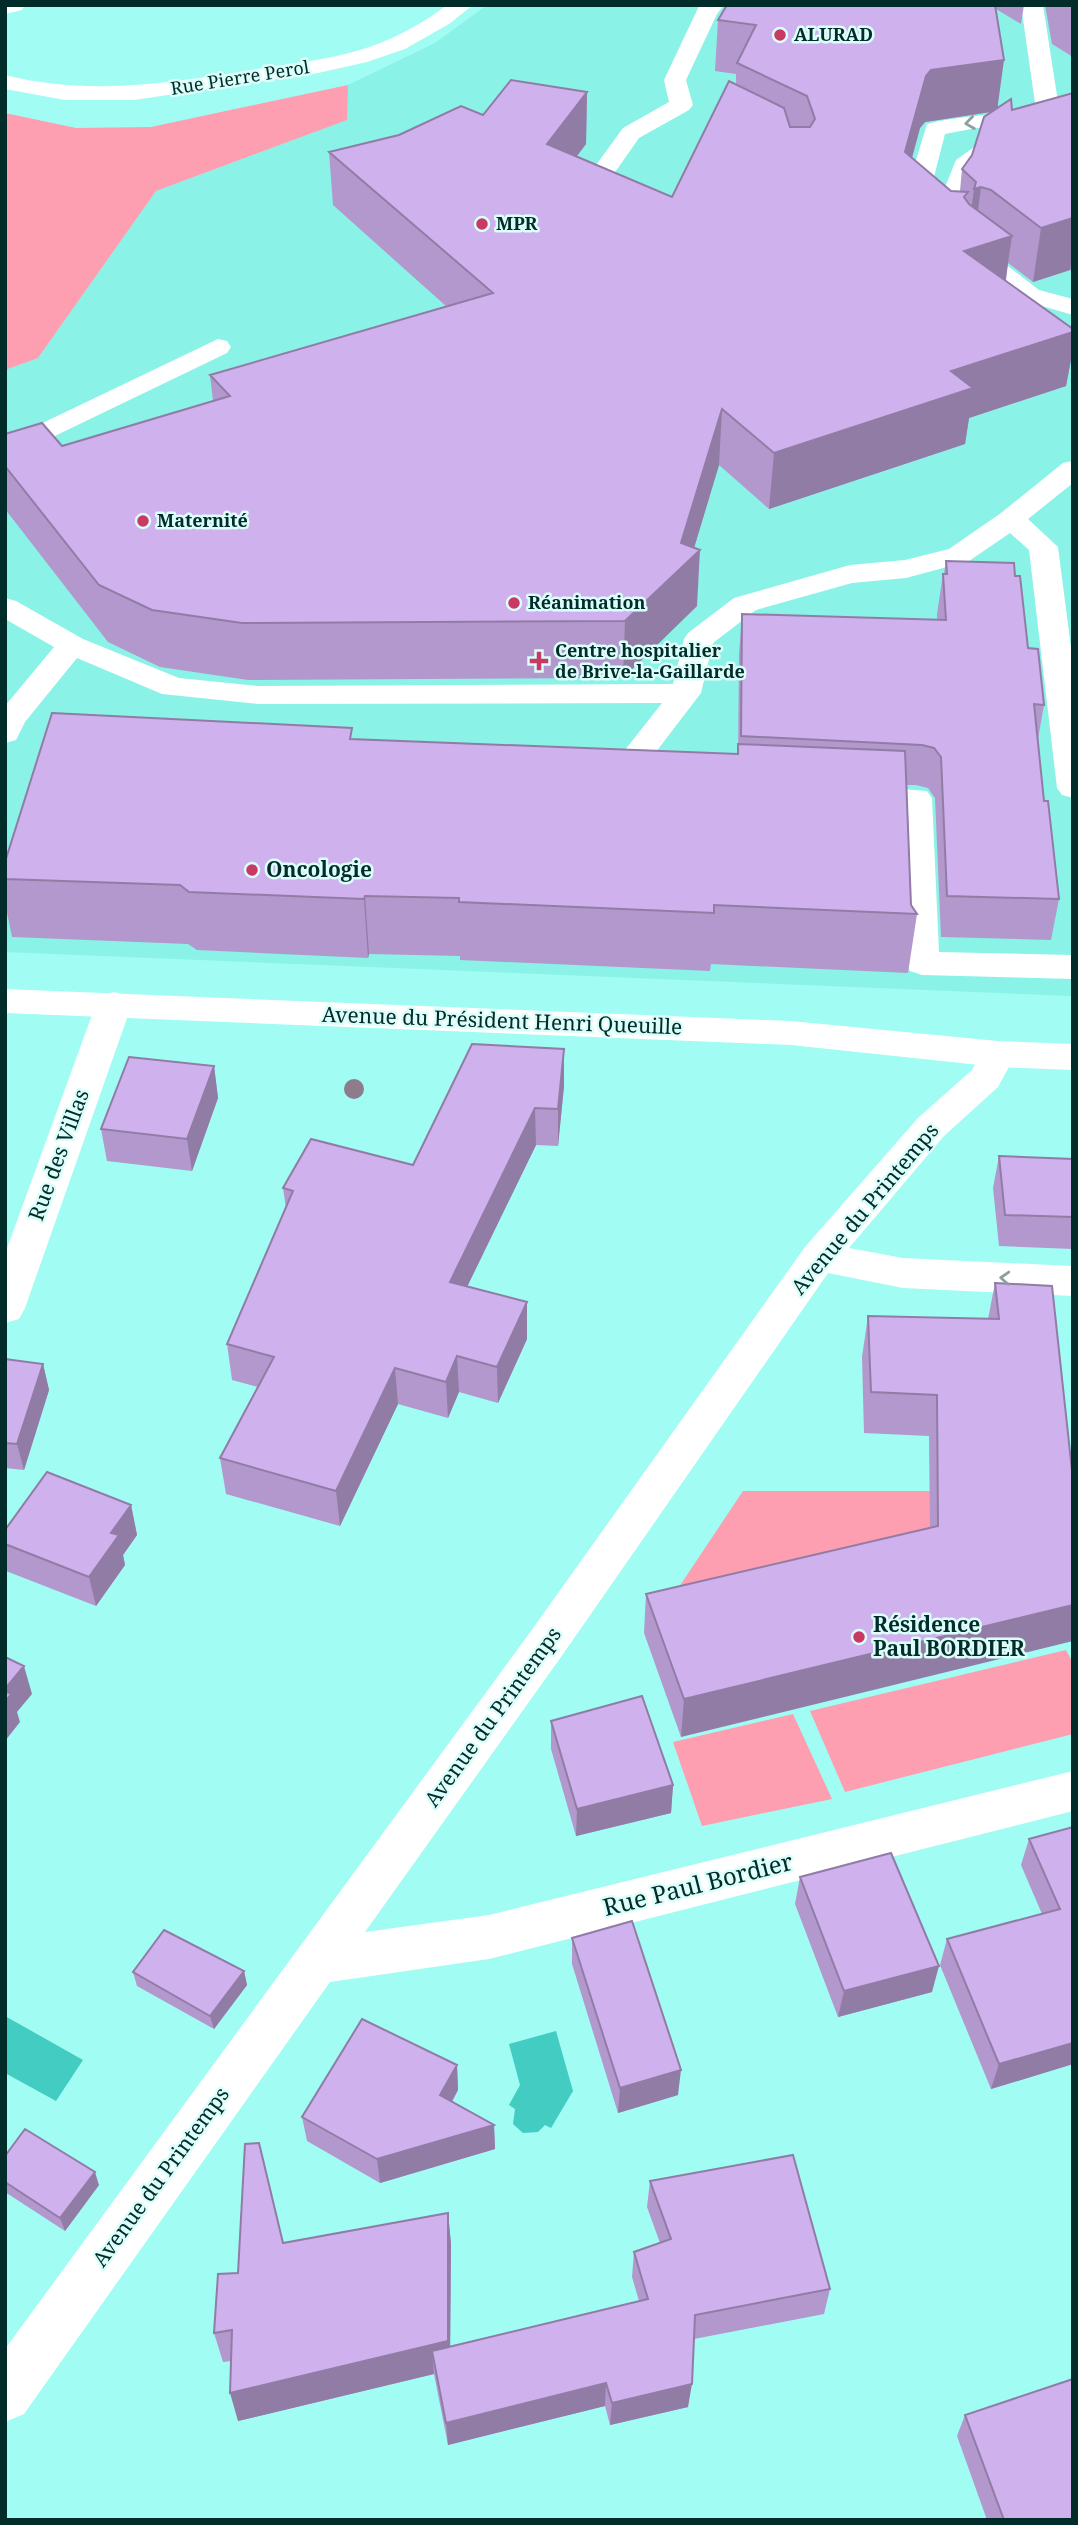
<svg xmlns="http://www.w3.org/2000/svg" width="1078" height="2525" viewBox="0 0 1078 2525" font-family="'Noto Serif',serif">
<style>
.built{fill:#8bf2e7}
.green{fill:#fe9eb1}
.water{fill:#43ccc1}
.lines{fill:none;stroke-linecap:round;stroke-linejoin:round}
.minor{fill:#fff;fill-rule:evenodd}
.major{fill:#fff;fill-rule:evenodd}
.tree{fill:#8e7c8c}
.wall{fill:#b298cc;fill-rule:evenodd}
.shaded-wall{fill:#917ca6}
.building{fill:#cfb1ed;stroke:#917ca6;stroke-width:2}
.oneway{stroke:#8da09f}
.poi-dot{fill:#c83a64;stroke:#dcfefa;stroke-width:2.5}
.labels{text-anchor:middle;stroke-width:5;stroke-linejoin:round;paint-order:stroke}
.far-poi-label{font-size:18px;font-weight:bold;fill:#022c29;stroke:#dcfefa;text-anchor:start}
.far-street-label{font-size:18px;fill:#022c29;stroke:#dcfefa}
.poi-label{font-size:21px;font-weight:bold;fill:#022c29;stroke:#dcfefa;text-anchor:start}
.street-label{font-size:21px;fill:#022c29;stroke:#dcfefa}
.near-street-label{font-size:24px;fill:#022c29;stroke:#dcfefa}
</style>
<rect width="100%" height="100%" fill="#a1fcf3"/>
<path class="built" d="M 487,5 L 1073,5 L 1073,996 L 5,952 L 5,370 L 38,358 L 156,191 L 346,120 L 348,85 L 435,43 Z"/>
<path class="green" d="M 348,85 L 347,120 L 156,191 L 38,358 L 5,370 L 5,113 L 76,128 L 151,127 Z
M 743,1491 L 929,1491 L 1048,1495 L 661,1614 Z
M 1066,1650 L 1073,1663 L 1073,1734 L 845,1792 L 810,1711 Z
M 793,1714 L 832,1799 L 702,1826 L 673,1742 Z"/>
<path class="water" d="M 5,2016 L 83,2060 L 56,2101 L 5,2073 Z
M 556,2031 L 573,2091 L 551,2128 L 545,2125 L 538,2132 L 523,2133 L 513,2124 L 515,2109 L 509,2105 L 520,2085 L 509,2044 Z"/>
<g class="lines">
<path class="minor" d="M 5,5 L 25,5 L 22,10 L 5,14 Z
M 447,5 L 473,5 L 449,24 L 405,49 L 367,62 L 318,73 L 134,100 L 65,100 L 5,89 L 5,75 C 92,97 177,82 264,68 C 302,62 341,58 378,44 C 403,34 426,21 447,5 Z
M 724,5 L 717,14 L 686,80 L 693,105 L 689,110 L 639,138 L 604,188 L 595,190 L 586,188 L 583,183 L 623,128 L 669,102 L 664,80 L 699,6 Z
M 1021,5 L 1043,5 L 1060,115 L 1056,120 L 1016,126 C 1010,154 990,150 976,168 C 961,186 966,240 928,230 L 925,225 L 928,220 L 915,219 L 902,206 L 927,124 C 963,115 999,115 1036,110 ZM 976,128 L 993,128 L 991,135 L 956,160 L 935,212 L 927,204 L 945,134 Z
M 973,243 L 982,246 L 1039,290 L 1073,299 L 1073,315 L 1021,300 L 964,256 L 960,251 L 964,246 Z
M 218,339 L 227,341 L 231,347 L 227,353 L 5,460 L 5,441 Z
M 1073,461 L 1073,483 L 1028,519 L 1058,547 L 1073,663 L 1073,798 L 1062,795 L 1057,788 L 1029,550 L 1010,533 L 969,561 L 906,578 L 852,583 L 756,610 L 713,643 L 701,693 L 636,778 L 640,784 L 635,791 L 624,794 L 604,790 L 599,783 L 662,703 L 258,704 L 162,694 L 77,658 L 25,722 L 16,740 L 5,743 L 5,706 L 54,647 L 5,619 L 5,598 L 16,601 L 83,639 L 179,678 L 258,686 L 673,684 L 684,639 L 688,633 L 734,598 L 850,565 L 905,560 L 949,549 L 1001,513 L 1063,463 Z
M 856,785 L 927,791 L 932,798 L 939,952 L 1073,955 L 1073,979 L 922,975 L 910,971 L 905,963 L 900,807 L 845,802 L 840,795 L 845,788 Z
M 114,992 L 126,995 L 132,1004 L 25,1308 L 19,1319 L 5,1323 L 5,1254 L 96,1004 L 102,995 Z
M 998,1041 L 1011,1045 L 1016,1054 L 998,1087 L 944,1136 L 849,1248 L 903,1258 L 1073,1266 L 1073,1296 L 903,1288 L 828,1273 L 561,1657 L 365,1932 L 489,1915 L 1073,1771 L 1073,1811 L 489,1959 L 330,1982 L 24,2414 L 5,2422 L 5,2349 L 531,1631 L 805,1247 L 918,1118 L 972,1070 L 985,1045 Z"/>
<path class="major" d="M 5,989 L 791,1021 L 998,1041 L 1073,1044 L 1073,1070 L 998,1067 L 791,1045 L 5,1013 Z"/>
</g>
<circle class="tree" cx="354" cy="1089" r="10"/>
<path class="wall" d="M 727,5 L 1024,5 L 1021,24 L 996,9 L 998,108 L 1012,110 L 1073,93 L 1073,272 L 1070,270 L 1033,282 L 1008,263 L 1006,281 L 1073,329 L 1073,349 L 1066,386 L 969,418 L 965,444 L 769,509 L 719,465 L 694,548 L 697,606 L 623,678 L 248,680 L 160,667 L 108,642 L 5,509 L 5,466 L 62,446 L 213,401 L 210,375 L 447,307 L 333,205 L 329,152 L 587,92 L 586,144 L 577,156 L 672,197 L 736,84 L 736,74 L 715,71 L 718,20 ZM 991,112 L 972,155 L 962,169 L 960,191 L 951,191 L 912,158 L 920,128 L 925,122 Z
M 1045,5 L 1073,5 L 1073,57 L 1052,44 Z
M 946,561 L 1015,576 L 1028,648 L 1044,705 L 1038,739 L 1044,801 L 1059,899 L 1051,940 L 941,937 L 935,798 L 928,788 L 916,785 L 907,785 L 911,905 L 917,914 L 908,973 L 711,964 L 710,971 L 460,960 L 460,956 L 369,954 L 368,958 L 197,950 L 188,944 L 12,937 L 5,903 L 5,862 L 353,739 L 738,754 L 739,654 L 742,614 L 937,620 L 937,614 L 943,574 L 944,574 Z
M 214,1066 L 218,1098 L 192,1171 L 107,1161 L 101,1129 Z
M 564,1086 L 558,1146 L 536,1145 L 467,1286 L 527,1339 L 498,1403 L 459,1392 L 448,1418 L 398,1404 L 340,1526 L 226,1494 L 220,1458 L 258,1387 L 232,1380 L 227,1344 L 286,1208 L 283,1188 L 413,1165 Z
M 999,1156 L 1073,1159 L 1073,1249 L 999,1246 L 993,1188 Z
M 995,1283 L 1073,1480 L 681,1737 L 644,1633 L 646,1594 L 930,1528 L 929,1436 L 864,1433 L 862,1357 L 868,1316 L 988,1319 Z
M 5,1359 L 43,1364 L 49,1390 L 24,1470 L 5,1468 Z
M 131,1505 L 137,1535 L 123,1555 L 125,1565 L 96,1606 L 6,1571 L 5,1530 Z
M 551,1721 L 673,1785 L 671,1813 L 576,1836 L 551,1749 Z
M 1073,1827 L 1073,2064 L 991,2089 L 940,1965 L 947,1939 L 1042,1914 L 1021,1865 L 1029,1839 Z
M 800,1877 L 932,1992 L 838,2017 L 795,1904 Z
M 572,1938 L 678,2095 L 618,2113 L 572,1964 Z
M 244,1971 L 247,1985 L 214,2029 L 137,1986 L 133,1972 Z
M 457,2065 L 458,2090 L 452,2102 L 494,2125 L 495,2149 L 380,2183 L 307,2141 L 302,2117 Z
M 5,2156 L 99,2185 L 65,2231 L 5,2192 Z
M 650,2181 L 830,2289 L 824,2314 L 694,2339 L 688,2407 L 610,2425 L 605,2406 L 448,2445 L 434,2374 L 238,2421 L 231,2361 L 223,2362 L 214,2333 L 238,2273 L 283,2243 L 448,2213 L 451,2244 L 450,2346 L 639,2301 L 632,2277 L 634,2252 L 660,2243 L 647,2207 Z
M 965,2415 L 1073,2520 L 987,2520 L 957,2436 Z"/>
<path class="shaded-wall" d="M 1004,60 L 997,111 L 925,122 L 920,128 L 899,205 L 905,152 L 926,76 L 931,70 Z
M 587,92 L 586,144 L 546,196 L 547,144 Z
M 981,187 L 974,241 L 967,242 L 974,189 Z
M 1073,218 L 1073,254 L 1070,270 L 1033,282 L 1041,228 Z
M 1012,236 L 1004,290 L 964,251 Z
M 1073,332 L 1073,349 L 1066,386 L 969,418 L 965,444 L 769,509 L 774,453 L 951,371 Z
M 722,409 L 719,465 L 691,558 L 700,550 L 697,606 L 623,678 L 625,621 L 681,543 Z
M 365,896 L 369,954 L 368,958 L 364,899 Z
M 564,1049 L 564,1086 L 558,1146 L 558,1109 Z
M 214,1066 L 218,1098 L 192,1171 L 187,1139 Z
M 535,1108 L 536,1145 L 452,1318 L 450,1282 Z
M 527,1302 L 527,1339 L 498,1403 L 497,1367 Z
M 457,1356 L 459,1392 L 448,1418 L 446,1382 Z
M 43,1364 L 49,1390 L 24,1470 L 17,1444 Z
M 395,1368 L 398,1404 L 340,1526 L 336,1491 Z
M 131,1505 L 137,1535 L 123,1555 L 125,1565 L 96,1606 L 89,1577 L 111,1533 Z
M 1073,1605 L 1073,1641 L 681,1737 L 684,1699 Z
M 24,1666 L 32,1694 L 17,1712 L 20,1722 L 5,1741 L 5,1689 Z
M 673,1785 L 671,1813 L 576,1836 L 577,1809 Z
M 939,1966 L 932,1992 L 838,2017 L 844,1991 Z
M 244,1971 L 247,1985 L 214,2029 L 210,2016 Z
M 1073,2043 L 1073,2064 L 991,2089 L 999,2064 Z
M 457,2065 L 458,2090 L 441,2120 L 440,2095 Z
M 681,2070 L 678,2095 L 618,2113 L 620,2088 Z
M 494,2125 L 495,2149 L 380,2183 L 377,2159 Z
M 95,2172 L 99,2185 L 65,2231 L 60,2218 Z
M 448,2213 L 451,2244 L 450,2370 L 432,2351 L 434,2374 L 238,2421 L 230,2393 Z
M 606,2383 L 605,2406 L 448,2445 L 446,2423 Z
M 692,2384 L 688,2407 L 610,2425 L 612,2403 Z"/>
<path class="building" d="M 727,5 L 995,5 L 1004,60 L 931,70 L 926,76 L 905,152 L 951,191 L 968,192 L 964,197 L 969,204 L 1012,236 L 964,251 L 1073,329 L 1073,332 L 951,371 L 973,388 L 774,453 L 722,409 L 681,543 L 700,550 L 625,621 L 242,623 L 152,610 L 99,585 L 5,466 L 5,434 L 42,423 L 62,446 L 230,396 L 210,375 L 493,293 L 329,152 L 399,135 L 461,106 L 483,115 L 511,80 L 587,92 L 547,144 L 672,197 L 729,81 L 784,108 L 790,127 L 810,127 L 815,119 L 807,96 L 737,63 L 756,25 L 718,20 Z
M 1073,93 L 1073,218 L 1041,228 L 991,190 L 981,187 L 974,189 L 976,182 L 962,169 L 972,155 L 984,117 L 1011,99 L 1012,110 Z
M 946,561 L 1014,563 L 1015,576 L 1020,576 L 1028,648 L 1038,649 L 1044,705 L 1034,704 L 1044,801 L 1048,801 L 1059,899 L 947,896 L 941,757 L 934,748 L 922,745 L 741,736 L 742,614 L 946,620 L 943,574 L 947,574 Z
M 52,713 L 352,728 L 350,739 L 738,754 L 738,744 L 905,751 L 911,905 L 917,914 L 714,905 L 714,913 L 459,902 L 459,898 L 365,896 L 364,899 L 189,892 L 180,885 L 5,879 L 5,862 Z
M 472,1044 L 564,1049 L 558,1109 L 535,1108 L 450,1282 L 527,1302 L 497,1367 L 457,1356 L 446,1382 L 395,1368 L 336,1491 L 220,1458 L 274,1357 L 227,1344 L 293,1191 L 283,1188 L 311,1139 L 413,1165 Z
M 129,1057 L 214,1066 L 187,1139 L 101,1129 Z
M 999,1156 L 1073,1159 L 1073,1217 L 1005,1215 Z
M 995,1283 L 1052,1286 L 1073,1480 L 1073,1605 L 684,1699 L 646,1594 L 938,1526 L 937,1395 L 871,1392 L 868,1316 L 999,1319 Z
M 5,1359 L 43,1364 L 17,1444 L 5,1443 Z
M 47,1472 L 131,1505 L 111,1533 L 119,1535 L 89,1577 L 5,1544 L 5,1530 Z
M 5,1657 L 24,1666 L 5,1689 Z
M 5,1691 L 11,1694 L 5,1702 Z
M 642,1696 L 673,1785 L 577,1809 L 551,1721 Z
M 1073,1827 L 1073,2043 L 999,2064 L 947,1939 L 1060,1909 L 1029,1839 Z
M 891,1853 L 939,1966 L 844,1991 L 800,1877 Z
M 632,1921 L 681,2070 L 620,2088 L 572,1938 Z
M 164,1930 L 244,1971 L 210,2016 L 133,1972 Z
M 362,2019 L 457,2065 L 440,2095 L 494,2125 L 377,2159 L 302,2117 Z
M 25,2129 L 95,2172 L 60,2218 L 5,2182 L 5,2156 Z
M 259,2143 L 283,2243 L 448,2213 L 448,2341 L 230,2393 L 232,2330 L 214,2333 L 218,2274 L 238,2273 L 245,2144 Z
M 793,2155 L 830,2289 L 695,2315 L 692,2384 L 612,2403 L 606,2383 L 446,2423 L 432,2351 L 648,2299 L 634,2252 L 671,2239 L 650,2181 Z
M 1073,2379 L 1073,2520 L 1004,2520 L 965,2415 Z"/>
<defs><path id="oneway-chevron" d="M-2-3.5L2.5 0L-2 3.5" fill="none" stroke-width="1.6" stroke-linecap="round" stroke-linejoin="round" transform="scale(1.75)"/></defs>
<g class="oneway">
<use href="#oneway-chevron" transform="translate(970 123) rotate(172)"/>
<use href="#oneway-chevron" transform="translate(1005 1278) rotate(-177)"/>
</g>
<g class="poi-dot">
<circle cx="780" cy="35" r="7"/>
<circle cx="482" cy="224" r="7"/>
<circle cx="143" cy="521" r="7"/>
<circle cx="514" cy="603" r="7"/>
<path d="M535.5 650.5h7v7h7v7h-7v7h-7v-7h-7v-7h7z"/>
<circle cx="252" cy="870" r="7"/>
<circle cx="859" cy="1637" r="7"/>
</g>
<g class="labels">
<g class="far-poi-label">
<text x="794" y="41">ALURAD</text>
<text x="496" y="230">MPR</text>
<text x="157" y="527">Maternité</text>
<text x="528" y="609">Réanimation</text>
<text x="555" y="657">Centre hospitalier<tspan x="555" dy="21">de Brive-la-Gaillarde</tspan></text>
</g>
<g class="far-street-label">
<text transform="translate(240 78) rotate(-9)" y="6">Rue Pierre Perol</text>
</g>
<g class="poi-label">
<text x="266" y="877">Oncologie</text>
<text x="873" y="1632">Résidence<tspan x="873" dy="24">Paul BORDIER</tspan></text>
</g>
<g class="street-label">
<text transform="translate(502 1021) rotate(2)" y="7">Avenue du Président Henri Queuille</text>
<text transform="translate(59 1155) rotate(-70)" y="7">Rue des Villas</text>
<text transform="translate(865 1209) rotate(-50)" y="7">Avenue du Printemps</text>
<text transform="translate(493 1717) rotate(-54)" y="7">Avenue du Printemps</text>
<text transform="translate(161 2177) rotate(-54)" y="7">Avenue du Printemps</text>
</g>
<g class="near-street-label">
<text transform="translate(698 1885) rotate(-14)" y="8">Rue Paul Bordier</text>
</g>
</g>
<rect width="1078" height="2525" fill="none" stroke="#022c29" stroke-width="14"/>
</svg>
